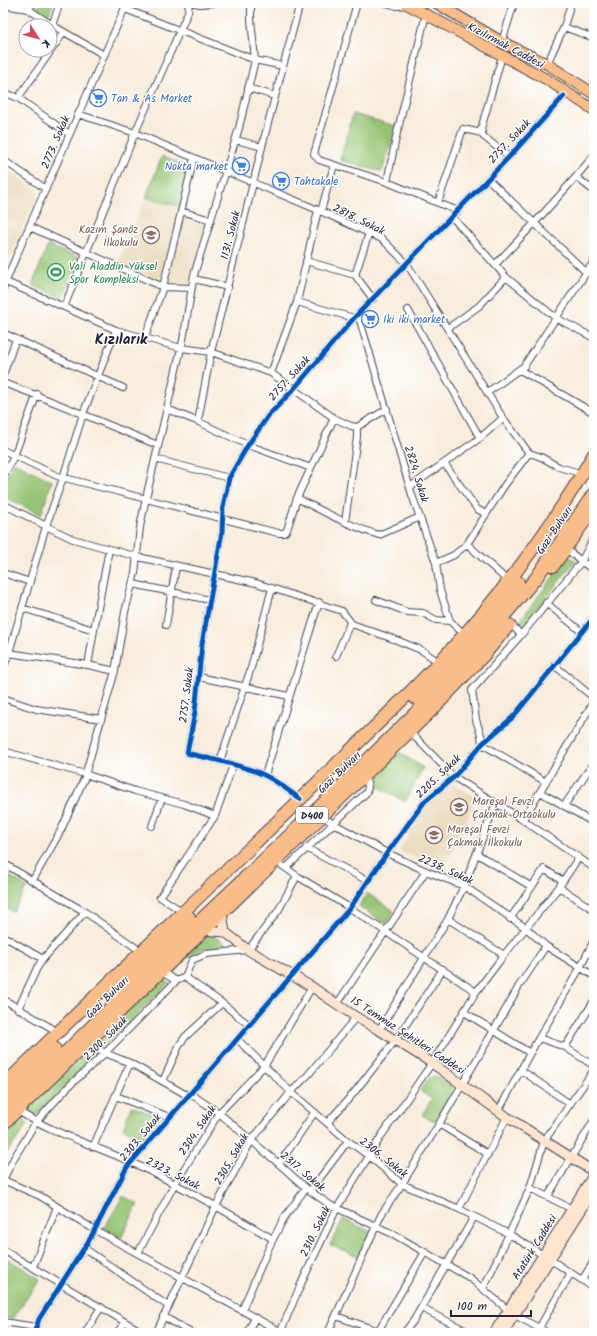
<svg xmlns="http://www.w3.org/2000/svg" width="597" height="1336" viewBox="0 0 597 1336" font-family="Kalam,sans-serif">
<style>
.built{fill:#e9d9ba}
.green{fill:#95c473;stroke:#5c7357}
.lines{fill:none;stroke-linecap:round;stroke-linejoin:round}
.street-casing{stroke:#424053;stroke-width:8}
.secondary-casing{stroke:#424053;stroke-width:11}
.primary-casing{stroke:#424053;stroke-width:12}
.highway-casing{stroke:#424053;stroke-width:14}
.street{stroke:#fff;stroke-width:6}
.secondary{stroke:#fde5d0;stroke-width:9}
.primary{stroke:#f9bd89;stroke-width:10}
.highway{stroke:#f9bd89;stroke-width:12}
.cycleway-casing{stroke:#fff;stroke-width:8}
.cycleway{stroke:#0057b8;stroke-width:5}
.labels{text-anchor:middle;stroke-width:3;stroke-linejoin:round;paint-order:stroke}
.shield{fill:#fff;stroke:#646476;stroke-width:1}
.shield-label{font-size:10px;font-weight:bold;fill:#22223b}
.street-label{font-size:11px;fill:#22223b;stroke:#fff}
.shop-label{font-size:11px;fill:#366cbe;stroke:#fff;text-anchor:start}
.education-label{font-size:11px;fill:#785e54;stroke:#fff;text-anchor:start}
.leisure-label{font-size:11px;fill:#27864d;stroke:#fff;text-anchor:start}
.district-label{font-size:15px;font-weight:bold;fill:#22223b;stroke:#fff}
</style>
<rect width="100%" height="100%" fill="#fff"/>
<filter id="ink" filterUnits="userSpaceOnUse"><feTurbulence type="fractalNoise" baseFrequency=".025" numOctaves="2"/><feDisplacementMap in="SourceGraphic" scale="8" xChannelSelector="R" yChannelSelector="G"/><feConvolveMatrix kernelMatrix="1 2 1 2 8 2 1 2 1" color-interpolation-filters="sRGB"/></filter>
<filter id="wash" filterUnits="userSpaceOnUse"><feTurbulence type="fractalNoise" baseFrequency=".012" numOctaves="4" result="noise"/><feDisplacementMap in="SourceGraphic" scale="16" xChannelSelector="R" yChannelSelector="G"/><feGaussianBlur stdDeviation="0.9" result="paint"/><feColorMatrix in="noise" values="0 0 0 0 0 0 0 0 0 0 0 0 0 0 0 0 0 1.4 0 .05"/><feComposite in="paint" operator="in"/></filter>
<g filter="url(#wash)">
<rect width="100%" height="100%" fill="#f8eddd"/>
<path class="built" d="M 191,163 L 197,165 L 184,215 L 207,223 L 188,293 L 166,292 L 163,301 L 157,300 Z
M 3,166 L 39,192 L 3,274 Z
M 146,197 L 179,206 L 160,282 L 117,263 Z
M 453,784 L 475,797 L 467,819 L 443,871 L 399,851 L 425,808 Z"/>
<path class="green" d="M 41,3 L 53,3 L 48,17 L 35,10 Z
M 353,114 L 396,126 L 382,172 L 340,160 Z
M 162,156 L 188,167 L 179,206 L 146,197 Z
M 48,245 L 80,258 L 63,298 L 32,285 Z
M 14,462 L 52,481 L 41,515 L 3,496 L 3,484 Z
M 569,556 L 575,561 L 523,627 L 521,622 L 522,618 Z
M 399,752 L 423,768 L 405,802 L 371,782 L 379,771 Z
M 3,872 L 27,887 L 13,912 L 3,907 Z
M 367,893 L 394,911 L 386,924 L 359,906 Z
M 209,933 L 231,947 L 203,949 L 194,953 L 187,958 L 174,973 L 171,972 L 169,970 Z
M 163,977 L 169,983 L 104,1047 L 97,1041 Z
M 89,1050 L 98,1054 L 34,1117 L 25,1111 Z
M 435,1076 L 449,1084 L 452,1088 L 451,1094 L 434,1122 L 422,1115 L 432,1099 L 420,1091 C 424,1085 427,1077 435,1076 Z
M 131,1106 L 161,1117 L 144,1139 L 123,1128 Z
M 21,1118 L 28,1124 L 3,1158 L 3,1135 Z
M 123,1196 L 138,1204 L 121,1238 L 104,1228 Z
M 343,1219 L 371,1232 L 360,1257 L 330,1245 Z
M 3,1256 L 40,1279 L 12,1319 L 3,1317 Z"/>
</g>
<g filter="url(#ink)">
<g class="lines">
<g class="street-casing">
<path id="street" d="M 194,3 L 200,4 L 213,3
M 300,3 L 267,127 L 211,352 L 199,416 L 199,422 L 248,445 L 311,468
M 357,3 L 314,154 L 319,160 L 387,182 L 458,211
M 386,3 L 397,6 L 408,5
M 3,5 L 28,9 L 52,25 L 104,55
M 28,9 L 34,3
M 125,9 L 255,60 L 283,66
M 52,25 L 60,3
M 564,27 L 594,38
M 502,42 L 514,3
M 502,56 L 481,129 L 483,136 L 509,157
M 547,64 L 564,27 L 571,3
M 248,88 L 275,96
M 3,92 L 18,98 L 69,134
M 18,98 L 64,32
M 78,114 L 135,133 L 318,210 L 382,239 L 407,264 L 503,418 L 529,453 L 541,457 L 559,467 L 583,474
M 236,140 L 262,147
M 3,160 L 46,189
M 576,177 L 594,191
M 488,179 L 587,273
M 387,182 L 397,133 L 426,14
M 438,203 L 463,129 L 482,133
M 181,211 L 211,220
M 321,211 L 334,165
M 452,217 L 506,277 L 556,318 L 594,338
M 30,227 L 163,287 L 192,288
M 306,261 L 355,275 L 373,299
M 495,265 C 529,229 563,194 594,155
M 355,275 L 369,233
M 194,279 L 228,287
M 6,282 L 64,307 L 116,330 L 181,348 L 211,352 L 271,373 L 334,418 L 351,426 L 357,427 L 387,409
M 3,289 L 15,259 L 127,3
M 297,302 L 354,318
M 64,307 L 135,133 L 188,12 L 189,3
M 408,310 L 480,438
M 358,314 L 412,495 L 436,563 L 440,590 L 450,621 L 464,634
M 448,328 L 479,306 L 506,277
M 3,333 L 123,388
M 145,338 L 163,287 L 194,158
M 520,370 L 594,413
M 271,373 L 297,302 L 318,210
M 3,375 L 16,339
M 3,383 C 56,401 106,425 158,445
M 488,392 L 524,366 L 594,261
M 167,409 L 199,422
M 3,450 L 57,476 L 278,533 L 284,533 L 287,530 L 297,498 L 334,418
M 155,459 L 229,478
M 444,463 L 477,509 L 486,514
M 3,478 L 14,456 L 37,394
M 410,487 L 480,438 L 503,418
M 297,498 C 324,512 350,526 379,535 L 420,517
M 3,504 L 50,528 L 73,539 L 138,557 L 256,583 L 342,611 L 352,624 L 399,641 L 421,650 L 439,662
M 345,522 L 357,437 L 357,427
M 467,544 L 508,581
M 566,549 L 594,571
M 436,563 L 454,555 L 467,544 L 504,486 L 529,453
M 3,573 L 30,582
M 133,584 L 210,600
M 376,600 L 407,612 L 423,613 L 436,620 L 450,621
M 546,603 L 582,632
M 22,608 L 94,630
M 510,623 L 521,635
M 166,625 L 176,566
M 9,653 L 88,665 L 115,671
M 336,656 L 350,623
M 88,665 L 94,630 L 109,549
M 554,665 L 594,698
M 3,669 L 9,653 L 46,526 L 63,478 L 83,414 L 116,330
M 199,677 L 289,696
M 3,698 L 36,709 L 101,719
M 410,732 L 454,777 L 523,820 L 594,868
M 3,751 L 85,774 L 135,791 L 184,804 L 215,816
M 220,761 L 251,668 L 272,588
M 265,775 L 319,602
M 546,782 L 482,744 L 481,735 L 476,720 L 472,690 L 521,635 L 581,562 L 594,537
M 540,792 L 594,823
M 300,799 C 289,791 277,781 264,775 C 240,764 213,760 187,753 L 195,712 L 202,644 L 222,532 L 223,507 L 229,478 L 248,445 L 268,416 L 293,390 L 354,318 L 509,157 L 564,96
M 564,806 L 594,762
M 322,817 L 387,853 L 426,871 L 464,886 L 526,928 L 546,946 L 594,976
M 523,820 L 594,701
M 152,826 L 162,798
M 306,848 L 368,881
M 477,854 L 532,887
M 277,862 L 297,876 L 350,908 L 476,992
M 3,863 L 85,912 L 142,952
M 286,868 L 366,793 C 370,786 367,783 364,777
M 33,880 L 61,830 L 84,779 L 115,671 L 125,612 L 135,573 L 140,527 L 146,498 L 183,340 L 194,275 L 239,128 L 255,60 L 251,19 L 251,3
M 559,887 L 594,910
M 177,908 L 160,897 L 215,816 L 233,765
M 448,919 L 504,955
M 510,919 L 544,869 L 563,881
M 3,936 L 43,959
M 162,972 L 176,981
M 185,977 L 222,1003 L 249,1025
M 3,999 L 58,1032
M 337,1004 L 426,871
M 18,1009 L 37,968 L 43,959 L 85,912
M 464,1012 L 530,1053
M 379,1030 L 448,919 L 464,886 L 496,803
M 539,1038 L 565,1047 L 594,1066
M 237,1039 L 291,1092 L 348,1141 L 369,1156 L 402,1184 L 459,1209 L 509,1234 L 543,1255
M 89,1043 L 105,1053 L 130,1063 L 185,1094 L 191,1094 L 219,1113 L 279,1164 L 306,1188 L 330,1205 L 393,1234 L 470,1278 L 508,1310
M 565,1047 L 594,1001
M 521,1070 L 570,1104
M 163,1081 L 179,1046 L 185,1037 L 222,1003
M 116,1096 L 169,1117
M 499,1110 L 530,1053 L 580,968 L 594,940
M 18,1111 C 53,1133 93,1145 131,1162 C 180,1185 227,1212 273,1239
M 327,1123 L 353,1094 L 395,1041 L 443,969
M 439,1124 L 488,1154
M 93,1147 L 130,1063
M 279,1164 L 314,1113
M 3,1180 L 14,1158 L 36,1122 L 68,1087 L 105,1053 L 176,981 L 185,977 L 192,960 L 206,954 L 248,950 L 278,911 L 297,876
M 3,1180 L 40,1196 L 95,1230 L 283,1333
M 530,1188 L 572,1209
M 310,1191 L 348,1141
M 548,1196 L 594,1120
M 459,1209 L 507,1117
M 84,1248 L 168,1306
M 3,1250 L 144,1333
M 138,1253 L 174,1185 L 219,1113 L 265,1065 L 312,987
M 551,1260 L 594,1288
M 33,1267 L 57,1207
M 582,1280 L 594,1261
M 483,1289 L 516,1219 L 530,1188 L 544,1141 L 594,1070
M 421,1308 L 471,1333
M 242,1310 L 270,1245 L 284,1218 L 306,1188
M 515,1315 L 548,1333
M 163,1316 L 191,1333
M 336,1316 L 384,1333
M 3,1322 L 36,1327
M 539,1328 L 571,1273
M 378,1331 L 425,1252
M 34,1333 L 39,1319 L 91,1237 L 127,1167 L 350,908 L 387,853 L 425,801 L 454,777 L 482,744 L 513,717 L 594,617
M 85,1333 L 101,1307
M 117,1333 L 125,1322
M 156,1333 L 216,1206 L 251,1141 L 291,1092 L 308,1075 L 356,1017
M 247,1333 L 255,1318
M 280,1333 L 301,1284 L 337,1208 L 382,1135 L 432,1063 L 476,992 L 504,955 L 559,887 L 579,857
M 328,1333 L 381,1215 L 402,1184 L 439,1124 L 494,1030 L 519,986 L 546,946
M 404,1333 L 414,1320 L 474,1217"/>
</g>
<g class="secondary-casing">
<path id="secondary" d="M 222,913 L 225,932
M 204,930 L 225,932 L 248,950 L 312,987 L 356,1017 L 379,1030 L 432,1063 L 507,1117 L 594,1172
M 494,1333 L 594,1174
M 503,1333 L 594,1190"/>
</g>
<g class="primary-casing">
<path id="primary" d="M 405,3 L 546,79 L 594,110
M 436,3 L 502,42 L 547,64 L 594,94"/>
</g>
<g class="highway-casing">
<path id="highway" d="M 553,566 L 594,508
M 415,698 C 452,662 487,623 518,582
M 115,989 L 189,917
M 3,1086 C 106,984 213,885 317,783 C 359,741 403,701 444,657 C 501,596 552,527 594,454
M 3,1098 L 54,1048
M 3,1114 L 166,953 L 338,789 L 457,672 L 536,578 L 594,493
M 3,1124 L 434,708 L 484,655 L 509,625"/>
</g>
<use href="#street" class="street"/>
<use href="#secondary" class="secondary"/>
<use href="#primary" class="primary"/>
<use href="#highway" class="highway"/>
<g class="cycleway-casing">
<path id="cycleway" d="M 300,799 C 289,791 277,781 264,775 C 240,764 213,760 187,753 L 195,712 L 202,644 L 222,532 L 223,507 L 229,478 L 248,445 L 268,416 L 293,390 L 354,318 L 509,157 L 564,96
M 34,1333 L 39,1319 L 91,1237 L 127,1167 L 350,908 L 387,853 L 425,801 L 454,777 L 482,744 L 513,717 L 594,617"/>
</g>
<use href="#cycleway" class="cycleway"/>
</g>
</g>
<defs>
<g id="supermarket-ring" transform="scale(0.9)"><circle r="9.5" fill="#fff" stroke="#3f7fe0" stroke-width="1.5"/><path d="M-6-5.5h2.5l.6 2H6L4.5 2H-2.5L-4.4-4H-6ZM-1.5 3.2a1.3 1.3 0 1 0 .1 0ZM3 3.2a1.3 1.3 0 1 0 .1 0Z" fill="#3f7fe0"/></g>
<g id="school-ring" transform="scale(0.9)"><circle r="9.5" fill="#fff" stroke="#8d6e63" stroke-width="1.5"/><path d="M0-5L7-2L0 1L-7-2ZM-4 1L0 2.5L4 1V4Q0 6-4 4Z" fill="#8d6e63"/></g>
<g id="stadium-ring" transform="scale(0.9)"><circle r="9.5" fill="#fff" stroke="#2e9e5b" stroke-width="1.5"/><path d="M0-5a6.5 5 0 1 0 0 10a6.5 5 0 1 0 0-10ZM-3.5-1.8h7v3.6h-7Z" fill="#2e9e5b"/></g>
</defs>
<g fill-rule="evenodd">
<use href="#supermarket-ring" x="98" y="98"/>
<use href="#supermarket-ring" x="241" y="166"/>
<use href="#supermarket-ring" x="281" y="181"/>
<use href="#school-ring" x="151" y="235"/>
<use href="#stadium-ring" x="56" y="272"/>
<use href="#supermarket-ring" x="370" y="319"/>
<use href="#school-ring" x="459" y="807"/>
<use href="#school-ring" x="434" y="835"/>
</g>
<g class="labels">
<rect class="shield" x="296" y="807" width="32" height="16" rx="3"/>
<g class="shield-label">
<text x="312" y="819">D400</text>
</g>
<g class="street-label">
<text transform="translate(506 45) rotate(28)" y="4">Kızılırmak Caddesi</text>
<text transform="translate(509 141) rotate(-47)" y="4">2757. Sokak</text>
<text transform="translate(55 142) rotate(-67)" y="4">2773. Sokak</text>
<text transform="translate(359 219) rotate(26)" y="4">2818. Sokak</text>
<text transform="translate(230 235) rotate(-76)" y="4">1131. Sokak</text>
<text transform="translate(289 378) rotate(-48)" y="4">2757. Sokak</text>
<text transform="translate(417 474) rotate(73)" y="4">2824. Sokak</text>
<text transform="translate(554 530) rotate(-56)" y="4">Gazi Bulvarı</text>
<text transform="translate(186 695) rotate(-83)" y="4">2757. Sokak</text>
<text transform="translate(339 772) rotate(-44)" y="4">Gazi Bulvarı</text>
<text transform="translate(438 776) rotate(-44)" y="4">2205. Sokak</text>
<text transform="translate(446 869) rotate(24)" y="4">2238. Sokak</text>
<text transform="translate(107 997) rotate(-44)" y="4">Gazi Bulvarı</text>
<text transform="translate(408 1035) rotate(33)" y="4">15 Temmuz Şehitleri Caddesi</text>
<text transform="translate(105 1038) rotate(-45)" y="4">2300. Sokak</text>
<text transform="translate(197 1130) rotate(-56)" y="4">2304. Sokak</text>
<text transform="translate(140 1137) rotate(-50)" y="4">2303. Sokak</text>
<text transform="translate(384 1157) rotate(38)" y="4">2306. Sokak</text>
<text transform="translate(231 1159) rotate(-60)" y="4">2305. Sokak</text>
<text transform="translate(303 1171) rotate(40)" y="4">2317. Sokak</text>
<text transform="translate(173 1173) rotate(27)" y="4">2323. Sokak</text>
<text transform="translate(315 1231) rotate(-64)" y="4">2310. Sokak</text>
<text transform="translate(534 1247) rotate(-58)" y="4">Atatürk Caddesi</text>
</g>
<g class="shop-label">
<text x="111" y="102">Tan &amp; As Market</text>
<text x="228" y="170" text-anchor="end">Nokta market</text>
<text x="294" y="185">Tahtakale</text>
<text x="383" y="323">Iki iki market</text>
</g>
<g class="education-label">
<text x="138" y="233" text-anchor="end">Kazım Şanöz<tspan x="138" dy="13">İlkokulu</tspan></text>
<text x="472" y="805">Mareşal Fevzi<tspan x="472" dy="13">Çakmak Ortaokulu</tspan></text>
<text x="447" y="833">Mareşal Fevzi<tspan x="447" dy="13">Çakmak İlkokulu</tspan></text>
</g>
<g class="leisure-label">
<text x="69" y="270">Vali Aladdin Yüksel<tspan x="69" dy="13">Spor Kompleksi</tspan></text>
</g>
<g class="district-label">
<text x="121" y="344">Kızılarık</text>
</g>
</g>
<rect width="597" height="1336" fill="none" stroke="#fff" stroke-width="16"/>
<g transform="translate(38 38) rotate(126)"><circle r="19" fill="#ffffff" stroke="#a7a7b1"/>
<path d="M0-3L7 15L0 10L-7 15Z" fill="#d1495b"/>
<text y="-6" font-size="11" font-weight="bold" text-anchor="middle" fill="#22223b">K</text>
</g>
<path d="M451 1310v6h80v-6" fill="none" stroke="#22223b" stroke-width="2"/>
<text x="457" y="1310" font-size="12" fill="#22223b" stroke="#ffffff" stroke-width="3" paint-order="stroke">100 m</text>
</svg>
